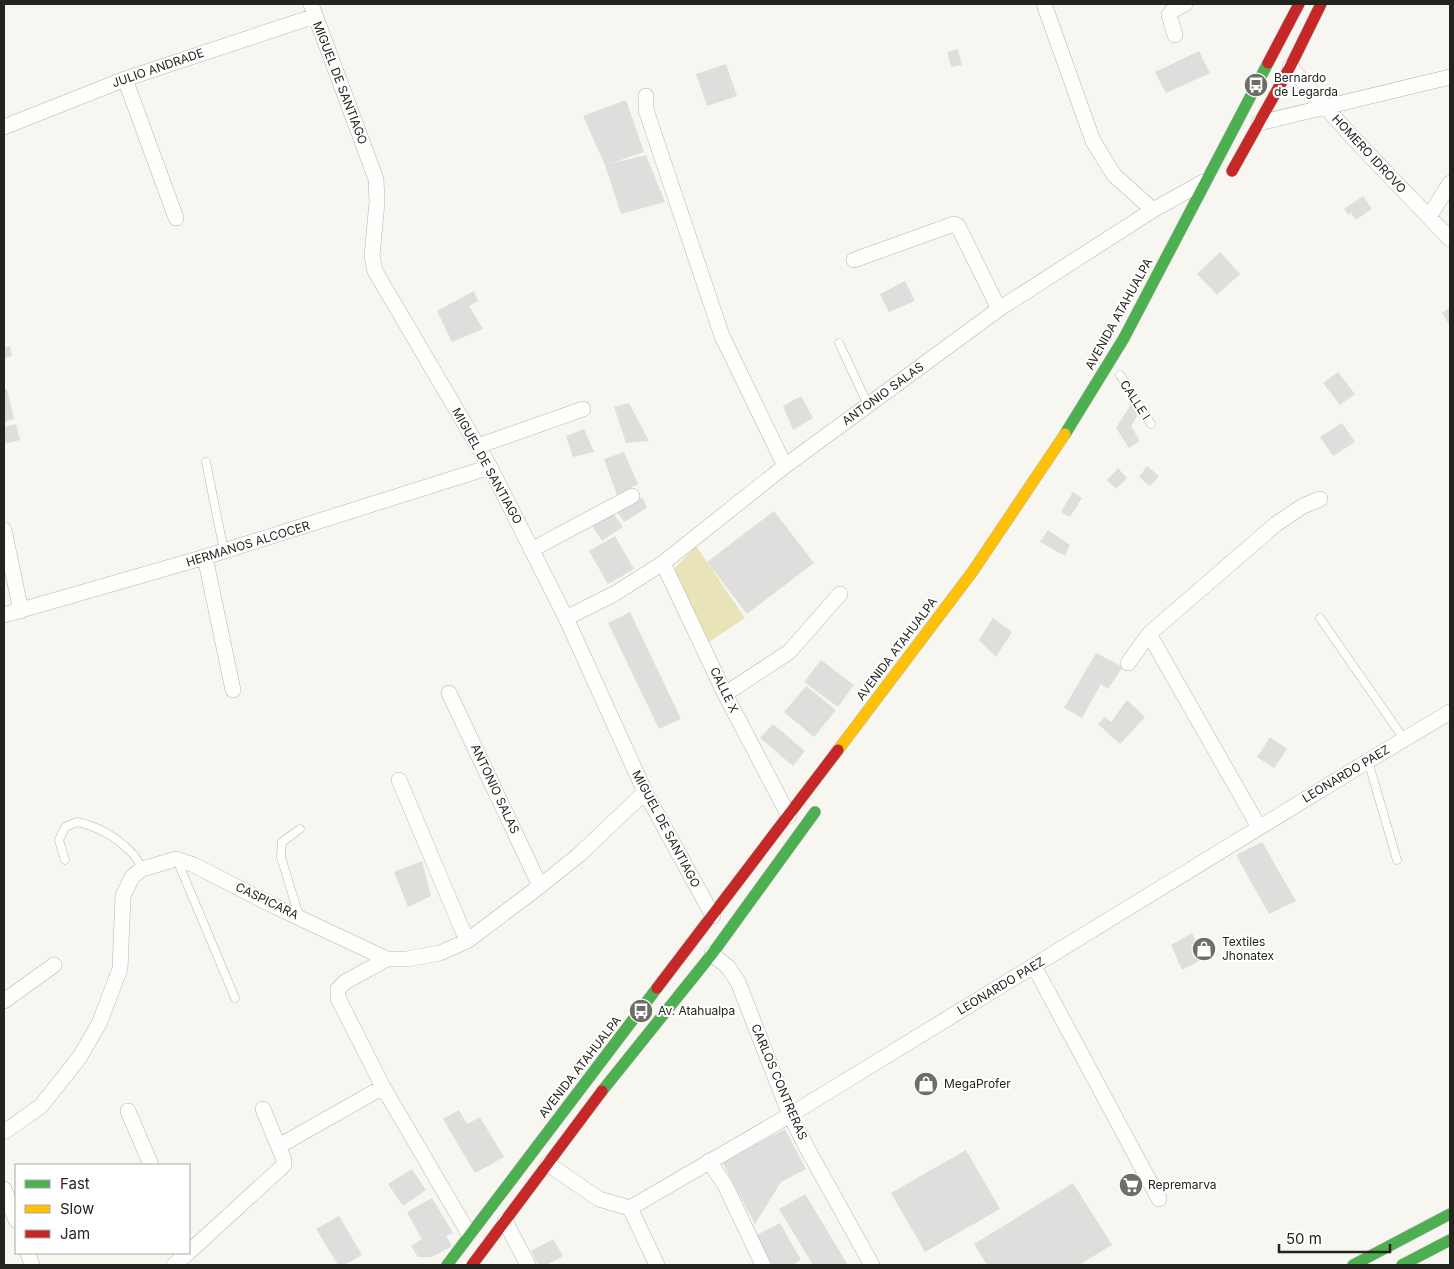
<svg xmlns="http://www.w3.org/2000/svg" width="1454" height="1269" viewBox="0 0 1454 1269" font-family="Inter,sans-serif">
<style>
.green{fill:#e9e4b8}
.building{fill:#e0dedd}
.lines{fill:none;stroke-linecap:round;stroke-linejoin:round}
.lane-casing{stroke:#b6b5b1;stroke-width:9}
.street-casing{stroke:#b6b5b1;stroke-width:16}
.fast-casing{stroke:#b6b5b1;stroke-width:12}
.slow-casing{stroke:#b6b5b1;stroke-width:12}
.jam-casing{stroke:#b6b5b1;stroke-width:12}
.lane{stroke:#fefefd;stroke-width:8}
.street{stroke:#fefefd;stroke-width:15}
.fast{stroke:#4caf50;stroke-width:11}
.slow{stroke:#ffc107;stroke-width:11}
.jam{stroke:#c62828;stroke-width:11}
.labels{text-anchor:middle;stroke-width:4;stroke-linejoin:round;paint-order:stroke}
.street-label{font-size:12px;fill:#24241f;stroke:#fff}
.poi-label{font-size:12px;fill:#24241f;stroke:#fff;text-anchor:start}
</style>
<rect width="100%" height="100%" fill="#f7f6f0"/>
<path class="green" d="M 696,546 L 745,618 L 706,644 L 673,570 Z"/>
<path class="building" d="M 958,49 L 962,65 L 951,67 L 947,52 Z
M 1199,51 L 1210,73 L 1166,93 L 1155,72 Z
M 726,64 L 737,96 L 707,106 L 696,74 Z
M 626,100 L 644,152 L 609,164 L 646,155 L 665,202 L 621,214 L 605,165 L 583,116 Z
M 1363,196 L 1372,209 L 1356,220 L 1351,213 L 1348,215 L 1344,209 Z
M 1220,252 L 1240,274 L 1217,295 L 1197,274 Z
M 905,281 L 915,301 L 889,312 L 880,294 Z
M 474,291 L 478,301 L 469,306 L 483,329 L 452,342 L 437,311 Z
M 1450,308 L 1450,326 L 1442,313 Z
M 10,346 L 12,356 L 4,358 L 4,348 Z
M 1338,372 L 1355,394 L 1340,405 L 1323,383 Z
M 7,389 L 14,419 L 4,422 L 4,390 Z
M 801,396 L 813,418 L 793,430 L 783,406 Z
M 629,403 L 649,441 L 626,443 L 614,407 Z
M 1132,403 L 1140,411 L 1131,426 L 1140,441 L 1129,448 L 1116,428 Z
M 1342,423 L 1355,442 L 1333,456 L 1320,437 Z
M 16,424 L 20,440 L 4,444 L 4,427 Z
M 584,429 L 594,452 L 573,457 L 566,436 Z
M 624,452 L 638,484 L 617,495 L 604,459 Z
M 1147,466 L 1159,476 L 1150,486 L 1139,477 Z
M 1118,468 L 1127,478 L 1116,489 L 1107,480 Z
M 1073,492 L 1082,498 L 1070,517 L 1061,512 Z
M 642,497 L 647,508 L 624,522 L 617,512 Z
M 774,511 L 814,563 L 747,614 L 707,562 Z
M 613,513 L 623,527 L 602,541 L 592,525 Z
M 1048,530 L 1070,545 L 1065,556 L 1040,542 Z
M 615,536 L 634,569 L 608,584 L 589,551 Z
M 630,612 L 681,719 L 659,729 L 608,623 Z
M 993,618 L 1012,632 L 996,657 L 979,640 Z
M 1096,653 L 1123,667 L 1108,689 L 1101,684 L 1082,718 L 1064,708 Z
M 821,660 L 854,685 L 838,707 L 804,682 Z
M 806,686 L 836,710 L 814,737 L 784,712 Z
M 1127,700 L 1145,717 L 1120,744 L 1098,724 L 1105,717 L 1111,722 Z
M 773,724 L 805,751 L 793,766 L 760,738 Z
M 1270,737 L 1287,749 L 1274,768 L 1257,757 Z
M 1262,842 L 1296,901 L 1269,914 L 1236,855 Z
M 422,861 L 431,896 L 408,907 L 394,872 Z
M 1192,933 L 1205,958 L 1182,970 L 1171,945 Z
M 459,1110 L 467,1124 L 480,1117 L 504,1157 L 475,1173 L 443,1119 Z
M 785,1129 L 806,1169 L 781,1182 L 755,1224 L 722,1162 Z
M 966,1150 L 1000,1209 L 925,1252 L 891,1193 Z
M 412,1169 L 426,1190 L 403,1206 L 388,1184 Z
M 1073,1183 L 1112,1245 L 1079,1265 L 987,1265 L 974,1244 Z
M 805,1194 L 848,1265 L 813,1265 L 779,1209 Z
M 432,1198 L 453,1233 L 446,1236 L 452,1246 L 432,1257 L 418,1257 L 411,1246 L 422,1239 L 407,1212 Z
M 339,1216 L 362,1255 L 344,1265 L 338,1265 L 316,1229 Z
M 780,1223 L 801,1260 L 792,1265 L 769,1265 L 753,1237 Z
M 553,1239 L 563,1256 L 546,1265 L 538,1265 L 531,1251 Z"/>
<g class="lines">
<g class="lane-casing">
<path id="lane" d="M 839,343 L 868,405
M 1120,375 L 1151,424
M 206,462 L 224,551
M 1320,618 L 1404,739
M 1368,761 L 1397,860
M 65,860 L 59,840 L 65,827 L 77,822 C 97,826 116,837 131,852 C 136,856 139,863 142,869
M 177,860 L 235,998
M 299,916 L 281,857 L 282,842 L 300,829"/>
</g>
<g class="street-casing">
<path id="street" d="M 311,4 L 376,179 L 377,202 L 372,256 L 375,271 L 490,467 L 566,618 L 645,792 L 713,916
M 1044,4 L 1093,141 L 1114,175 L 1153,210
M 1175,35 L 1169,15 L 1172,11 L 1185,4
M 1290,67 L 1354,139 L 1450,239
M 125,79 L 176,218
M 646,96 L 646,110 L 722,336 L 785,466
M 1259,123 L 1450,77
M 4,127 L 125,79 L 315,16
M 1429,217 L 1450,183
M 854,260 L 954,224 L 958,226 L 999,309
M 478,446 L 583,409
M 4,530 L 21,611
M 531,550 L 632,496
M 205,557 L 233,690
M 663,563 L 725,694 L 789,816
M 4,615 L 205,557 L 490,467
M 566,618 L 614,594 L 663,563 L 785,466 L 999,309 L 1153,210 L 1203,182
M 1128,663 L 1149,634
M 449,693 L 540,886
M 725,694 L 789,652 L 840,594
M 399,780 L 467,941
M 1259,827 L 1149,634 L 1276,524 L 1303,506 L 1320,499
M 712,954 L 728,967 L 738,982 L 790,1115 L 808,1150 L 872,1265
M 387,959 L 345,982 L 338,989 L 338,998 L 383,1087 L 469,1234
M 1034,966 L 1159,1199
M 4,1001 L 54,965
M 128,1111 L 151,1165
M 4,1132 L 41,1106 L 79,1058 L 99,1024 L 120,969 L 123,896 L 132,877 L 142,869 L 176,859 L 194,865 L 274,906 L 387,959 L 407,959 L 440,953 L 467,941 L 540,886 L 580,854 L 645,792
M 279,1146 L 383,1087
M 709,1161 L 725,1185 L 763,1265
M 548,1164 L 599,1199 L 630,1208 L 790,1115 L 1368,761 L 1450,712
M 4,1189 L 16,1220
M 630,1208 L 657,1265
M 505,1221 L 528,1265
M 189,1252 L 284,1165 L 284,1160 L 263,1109
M 28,1253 L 32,1265
M 174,1265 L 188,1253"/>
</g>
<g class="fast-casing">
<path id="fast" d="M 1065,434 L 1124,338 L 1268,63
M 602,1091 L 712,954 L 815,812
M 447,1265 L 657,988
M 1353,1265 L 1450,1214
M 1402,1265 L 1450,1240"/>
</g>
<g class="slow-casing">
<path id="slow" d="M 838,750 L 973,571 L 1065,434"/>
</g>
<g class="jam-casing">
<path id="jam" d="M 1268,63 L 1299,4
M 1232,171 L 1290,67 L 1321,4
M 657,988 L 838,750
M 472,1265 L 602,1091"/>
</g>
<use href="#lane" class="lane"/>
<use href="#street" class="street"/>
<use href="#fast" class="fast"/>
<use href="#slow" class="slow"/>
<use href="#jam" class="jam"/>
</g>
<defs>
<g id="bus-disc" transform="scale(1.25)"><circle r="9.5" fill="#6e6e68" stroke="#fff"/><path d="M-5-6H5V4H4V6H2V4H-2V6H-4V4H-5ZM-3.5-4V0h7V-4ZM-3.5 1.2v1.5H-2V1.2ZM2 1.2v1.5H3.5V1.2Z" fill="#fff"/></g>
<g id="shop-disc" transform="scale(1.25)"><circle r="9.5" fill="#6e6e68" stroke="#fff"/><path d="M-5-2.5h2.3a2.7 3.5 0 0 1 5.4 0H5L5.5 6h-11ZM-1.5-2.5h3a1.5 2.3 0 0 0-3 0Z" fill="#fff"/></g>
<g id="supermarket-disc" transform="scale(1.25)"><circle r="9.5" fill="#6e6e68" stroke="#fff"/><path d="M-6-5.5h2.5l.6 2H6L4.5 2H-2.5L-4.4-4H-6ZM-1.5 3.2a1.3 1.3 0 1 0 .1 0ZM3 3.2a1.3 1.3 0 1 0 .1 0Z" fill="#fff"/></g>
</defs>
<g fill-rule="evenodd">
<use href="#bus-disc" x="1256" y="85"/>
<use href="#shop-disc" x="1204" y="949"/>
<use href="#bus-disc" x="641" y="1011"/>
<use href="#shop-disc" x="926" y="1084"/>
<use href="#supermarket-disc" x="1131" y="1185"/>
</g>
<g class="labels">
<g class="street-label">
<text transform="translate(158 68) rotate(-19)" y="4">JULIO ANDRADE</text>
<text transform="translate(340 83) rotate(69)" y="4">MIGUEL DE SANTIAGO</text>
<text transform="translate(1369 154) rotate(47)" y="4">HOMERO IDROVO</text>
<text transform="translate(1119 314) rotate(-61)" y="4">AVENIDA ATAHUALPA</text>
<text transform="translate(883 394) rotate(-36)" y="4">ANTONIO SALAS</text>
<text transform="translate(1135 400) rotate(57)" y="4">CALLE I</text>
<text transform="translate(487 466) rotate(61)" y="4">MIGUEL DE SANTIAGO</text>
<text transform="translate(248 544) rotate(-17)" y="4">HERMANOS ALCOCER</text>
<text transform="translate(897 649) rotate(-53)" y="4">AVENIDA ATAHUALPA</text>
<text transform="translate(724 690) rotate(64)" y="4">CALLE X</text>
<text transform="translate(1346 774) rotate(-31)" y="4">LEONARDO PAEZ</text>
<text transform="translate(495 789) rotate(65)" y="4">ANTONIO SALAS</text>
<text transform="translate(666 829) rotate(62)" y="4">MIGUEL DE SANTIAGO</text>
<text transform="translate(267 901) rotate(26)" y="4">CASPICARA</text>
<text transform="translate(1001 986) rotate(-31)" y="4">LEONARDO PAEZ</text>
<text transform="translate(580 1067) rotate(-52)" y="4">AVENIDA ATAHUALPA</text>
<text transform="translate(779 1082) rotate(67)" y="4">CARLOS CONTRERAS</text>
</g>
<g class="poi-label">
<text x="1274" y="82">Bernardo<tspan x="1274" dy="14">de Legarda</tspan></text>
<text x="1222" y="946">Textiles<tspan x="1222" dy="14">Jhonatex</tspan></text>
<text x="658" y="1015">Av. Atahualpa</text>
<text x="944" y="1088">MegaProfer</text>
<text x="1148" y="1189">Repremarva</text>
</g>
</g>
<rect width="1454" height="1269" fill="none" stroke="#24241f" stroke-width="10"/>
<rect x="15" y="1164" width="175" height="90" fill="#ffffff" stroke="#a7a7a5"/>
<rect x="25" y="1180" width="25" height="8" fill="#4caf50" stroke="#a7a7a5"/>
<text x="60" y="1189" font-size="15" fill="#24241f">Fast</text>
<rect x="25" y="1205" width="25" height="8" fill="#ffc107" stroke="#a7a7a5"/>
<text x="60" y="1214" font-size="15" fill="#24241f">Slow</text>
<rect x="25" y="1230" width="25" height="8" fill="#c62828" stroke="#a7a7a5"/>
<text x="60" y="1239" font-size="15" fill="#24241f">Jam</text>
<path d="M1279 1244v8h111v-8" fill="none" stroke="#24241f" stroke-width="2.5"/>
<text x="1286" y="1244" font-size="15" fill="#24241f" stroke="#ffffff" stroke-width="4" paint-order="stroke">50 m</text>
</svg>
